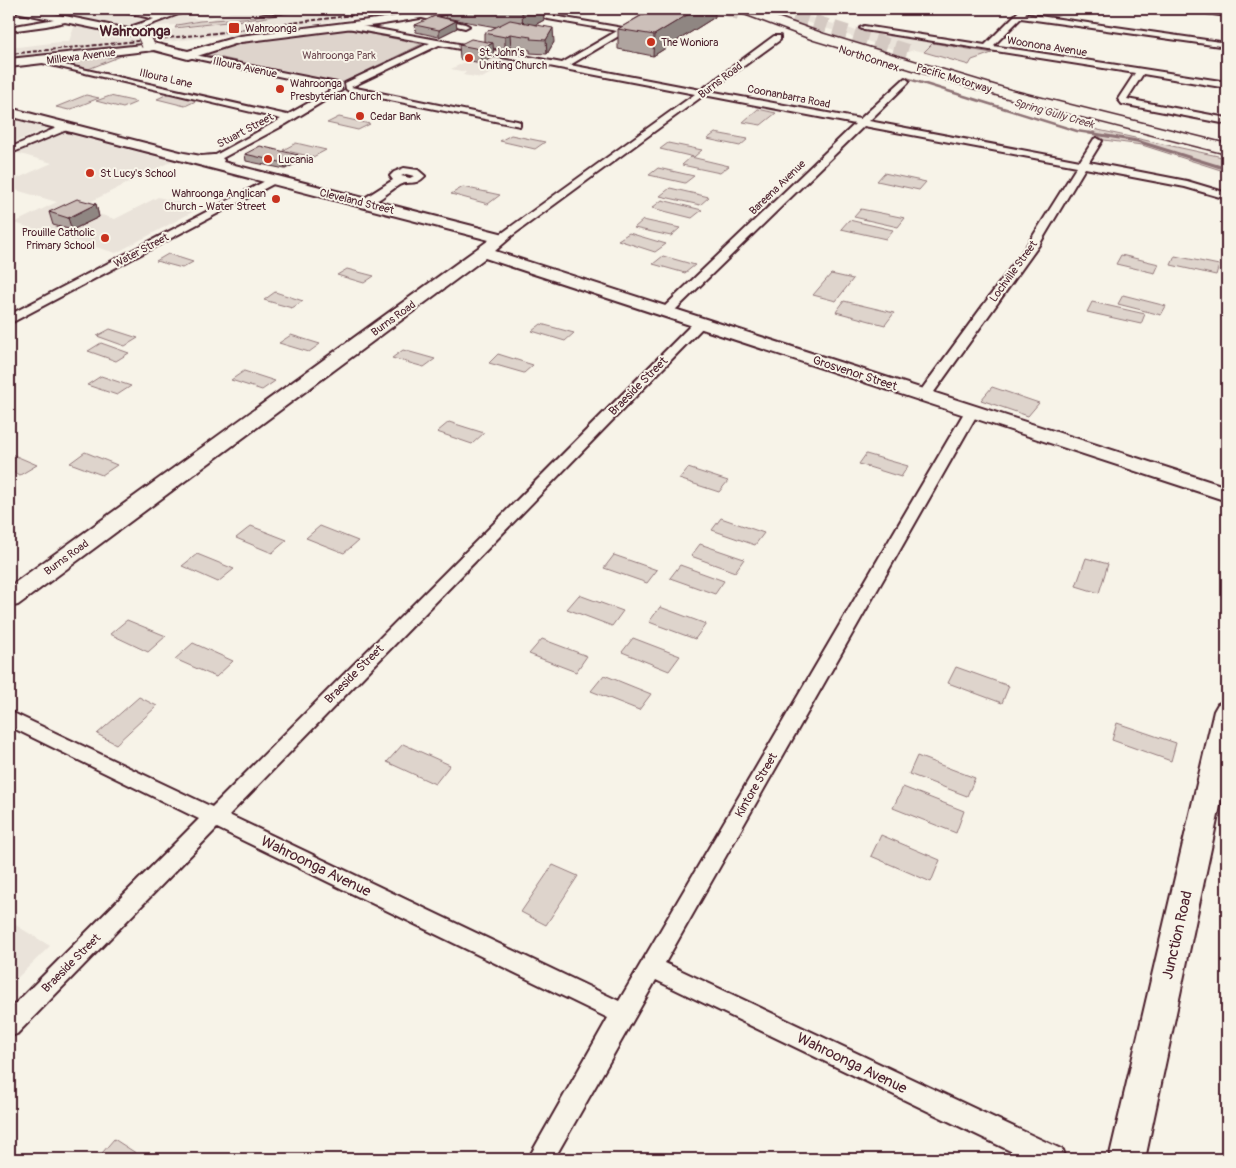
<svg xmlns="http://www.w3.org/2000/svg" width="1236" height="1168" viewBox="0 0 1236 1168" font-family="Pangolin,sans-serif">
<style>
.built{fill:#eae3da}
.green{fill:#ded4cc;stroke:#947a7c}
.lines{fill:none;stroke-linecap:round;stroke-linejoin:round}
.stream-far1{stroke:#8e7275;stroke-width:2.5}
.stream{stroke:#8e7275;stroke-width:3}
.highway-tunnel{stroke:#d4c9c2;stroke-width:14;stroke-dasharray:14 7;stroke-linecap:butt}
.street-casing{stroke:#4a1f2b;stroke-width:4}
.secondary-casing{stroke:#4a1f2b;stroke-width:4}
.highway-casing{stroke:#4a1f2b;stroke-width:3}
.street{fill:#f7f3e8;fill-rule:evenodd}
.secondary{fill:#f7f3e8;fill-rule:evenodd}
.highway{fill:#f7f3e8;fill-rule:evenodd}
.rail{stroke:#4a1f2b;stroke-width:2;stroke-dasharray:4 2;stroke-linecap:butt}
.secondary-bridge-casing{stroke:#4a1f2b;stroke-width:14;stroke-linecap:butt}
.secondary-bridge{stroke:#f7f3e8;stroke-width:12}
.wall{fill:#afa49f;stroke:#4a1f2b}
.shaded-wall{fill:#8f8682;stroke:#4a1f2b}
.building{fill:#ccbfb9;stroke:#4a1f2b}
.poi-dot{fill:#c8321e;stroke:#f7f3e8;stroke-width:2}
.labels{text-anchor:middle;stroke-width:4;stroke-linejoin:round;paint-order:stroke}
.far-poi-label{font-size:11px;fill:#4a1f2b;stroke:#f7f3e8;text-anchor:start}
.far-street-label{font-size:11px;fill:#4a1f2b;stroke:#f7f3e8}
.far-park-label{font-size:11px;fill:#6f4c53;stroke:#f7f3e8}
.far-water-label{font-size:11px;font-style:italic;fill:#6c4950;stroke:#f7f3e8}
.street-label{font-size:12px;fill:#4a1f2b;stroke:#f7f3e8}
.far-district-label{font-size:15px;font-weight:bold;fill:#4a1f2b;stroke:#f7f3e8}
.near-street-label{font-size:15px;fill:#4a1f2b;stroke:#f7f3e8}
</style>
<rect width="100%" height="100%" fill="#f7f3e8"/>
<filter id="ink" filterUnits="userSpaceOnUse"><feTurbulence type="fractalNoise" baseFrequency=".02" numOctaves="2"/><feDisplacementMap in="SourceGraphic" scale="10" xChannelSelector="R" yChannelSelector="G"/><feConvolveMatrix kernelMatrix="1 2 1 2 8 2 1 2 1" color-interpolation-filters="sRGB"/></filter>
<g filter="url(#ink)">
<path class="built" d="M 80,9 L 111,9 L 155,17 L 155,20 L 125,28 L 63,15 Z
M 195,9 L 234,9 L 209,18 L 183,13 Z
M 237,9 L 267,12 L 254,17 L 204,22 Z
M 372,9 L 418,9 L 254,32 L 157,43 L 156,42 L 141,43 L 136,48 L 72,56 L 9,61 L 9,48 L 69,41 L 76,22 L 126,34 L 123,36 L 261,18 L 307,10 L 312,15 Z
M 788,10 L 857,31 L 933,43 L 924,52 L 914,50 L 905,53 L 809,23 L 782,11 Z
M 179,15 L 204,20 L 177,25 L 154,26 L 156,22 Z
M 494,57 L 514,61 L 482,78 L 463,75 L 466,72 L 451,69 L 463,63 L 484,63 Z
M 9,118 L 46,127 L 46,129 L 9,144 Z
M 65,133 L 172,161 L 78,208 L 115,219 L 158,197 L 200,208 L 116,253 L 14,223 L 57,202 L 9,188 L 9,182 L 52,163 L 17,153 Z
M 9,921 L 50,946 L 9,986 Z"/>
<path class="green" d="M 267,12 L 281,12 L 283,14 L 261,18 L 175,28 L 177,25 L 200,21 L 254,17 Z
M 341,28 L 422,44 L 344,82 L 336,83 L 204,54 L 239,41 Z
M 933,43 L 992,53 L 972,60 L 969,65 L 924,52 Z
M 129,51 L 147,51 L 131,52 L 86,70 L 52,62 Z
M 170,93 L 198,100 L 185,106 L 157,99 Z
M 86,95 L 99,98 L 69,110 L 56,107 Z
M 110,96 L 137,102 L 123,108 L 96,101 Z
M 758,109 L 776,113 L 761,125 L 743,122 Z
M 339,117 L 370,124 L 358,130 L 327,123 Z
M 1089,128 L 1227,158 L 1227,172 L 1142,145 L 1104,140 Z
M 715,133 L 748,139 L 740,146 L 707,139 Z
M 511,135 L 545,142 L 535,149 L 500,141 Z
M 296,143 L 326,150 L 313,157 L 283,150 Z
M 668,143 L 702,150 L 694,157 L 660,149 Z
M 691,157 L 729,166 L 720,173 L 682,165 Z
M 658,168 L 694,176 L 685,183 L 649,175 Z
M 884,173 L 926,182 L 919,190 L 877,181 Z
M 463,187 L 500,195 L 488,204 L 451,194 Z
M 670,188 L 709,197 L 700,205 L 660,196 Z
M 662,200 L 702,210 L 692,218 L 652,208 Z
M 861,209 L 905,218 L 898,227 L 854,217 Z
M 643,220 L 680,228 L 671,236 L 634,228 Z
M 849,220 L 893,230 L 886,239 L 841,229 Z
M 629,233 L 666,244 L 655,252 L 618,240 Z
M 168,254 L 193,262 L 182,268 L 156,261 Z
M 1121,255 L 1159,264 L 1155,273 L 1116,264 Z
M 663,256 L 695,265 L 685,273 L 653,264 Z
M 1175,256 L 1219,265 L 1216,275 L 1171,265 Z
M 347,269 L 374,276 L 364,283 L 337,275 Z
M 831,274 L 853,279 L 836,301 L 813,295 Z
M 275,292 L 303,301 L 292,308 L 264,300 Z
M 1123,295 L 1166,306 L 1161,315 L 1118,304 Z
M 844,301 L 894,313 L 885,325 L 836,312 Z
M 1092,302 L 1145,314 L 1141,324 L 1087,312 Z
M 541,324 L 574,333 L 565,341 L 532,331 Z
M 110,329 L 138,338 L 125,346 L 97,336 Z
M 291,335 L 320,344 L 309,352 L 279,343 Z
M 101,343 L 129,353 L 116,361 L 88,351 Z
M 403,350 L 435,359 L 424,367 L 392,358 Z
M 498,354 L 533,365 L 524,373 L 489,363 Z
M 244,371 L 275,381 L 262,390 L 231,380 Z
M 101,376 L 131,386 L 117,395 L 87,385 Z
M 992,387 L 1039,403 L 1028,416 L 981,400 Z
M 449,422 L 484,433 L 472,444 L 437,432 Z
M 85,452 L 117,465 L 102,475 L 70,463 Z
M 9,453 L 37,465 L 20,475 L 9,471 Z
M 866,454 L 908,466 L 901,477 L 859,464 Z
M 688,468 L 728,481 L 719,492 L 679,479 Z
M 721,518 L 764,533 L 755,545 L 712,530 Z
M 251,526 L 287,540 L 272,553 L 236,538 Z
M 320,526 L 358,541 L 344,553 L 306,538 Z
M 700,544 L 744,559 L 735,572 L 691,556 Z
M 197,554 L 234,569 L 218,582 L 182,566 Z
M 614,555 L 657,570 L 647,583 L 604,568 Z
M 1086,558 L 1108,564 L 1099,593 L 1076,586 Z
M 680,565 L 724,581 L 715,594 L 670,578 Z
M 579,595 L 623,611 L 612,626 L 567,609 Z
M 660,607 L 706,624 L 695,639 L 649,622 Z
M 127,620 L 166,636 L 148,652 L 110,634 Z
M 633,638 L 680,656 L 669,671 L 622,652 Z
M 542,639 L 587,656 L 576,672 L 529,654 Z
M 193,643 L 233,661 L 216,677 L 175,659 Z
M 956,667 L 1009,686 L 1002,703 L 948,683 Z
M 604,675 L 651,694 L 639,710 L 591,691 Z
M 139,697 L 157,706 L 116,744 L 97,734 Z
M 1117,723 L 1176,743 L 1171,761 L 1112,740 Z
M 403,744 L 450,765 L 435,784 L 387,762 Z
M 917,756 L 975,778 L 967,796 L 909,774 Z
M 903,787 L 964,811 L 956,833 L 893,808 Z
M 881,835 L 940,860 L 931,882 L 871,856 Z
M 553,865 L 578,876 L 546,925 L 521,912 Z
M 114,1139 L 145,1159 L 97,1159 Z"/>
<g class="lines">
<path class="stream-far1" d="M 906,78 L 1077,131 L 1096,134"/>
<path class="stream" d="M 1089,133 L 1137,141 L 1227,169"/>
<path class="highway-tunnel" d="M 727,9 L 739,13
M 774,9 L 910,52"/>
<g class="street-casing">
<path id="street" d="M 112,9 C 129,8 144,15 160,15 C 171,16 181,8 192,9 L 136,30 L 132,28 L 133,26 L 154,19 Z
M 257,9 L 294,9 C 286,14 265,14 257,9 Z
M 498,9 L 513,9 L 623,28 L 655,9 L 664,9 L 570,65 L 701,90 L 774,36 L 780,36 L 780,40 L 709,91 L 860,119 L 905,78 L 909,81 L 908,83 L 869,121 L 1080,161 L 1094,139 L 1097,138 L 1102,141 L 1089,162 L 1187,181 L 1227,193 L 1227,199 L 1185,187 L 1085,168 L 1039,245 L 929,399 L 919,399 L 917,396 L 919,393 L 1028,244 L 1077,166 L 864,126 L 670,315 L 662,315 L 660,312 L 662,309 L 855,124 L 704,95 L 506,240 L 498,240 L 497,238 L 498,236 L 695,94 L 439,45 L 351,87 L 517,121 L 520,122 L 520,126 L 350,92 L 346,89 L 345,83 L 430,43 L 342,27 L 341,25 L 345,23 L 562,63 L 617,31 L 502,11 Z
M 1021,9 L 1029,9 L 1025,14 L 1227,43 L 1227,47 L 1021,18 L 993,46 L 1227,82 L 1227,88 L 1143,74 L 1127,99 L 1227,118 L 1227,124 L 1122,104 L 1118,99 L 1135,73 L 864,30 L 860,28 L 864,26 L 985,45 Z
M 1188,9 L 1227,12 L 1227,16 L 1192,11 Z
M 415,13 L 465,24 L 469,26 L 465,28 L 418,17 L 414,15 Z
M 67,17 L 71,19 L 70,21 L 46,26 L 9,31 L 9,27 Z
M 185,53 L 337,83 L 340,84 L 340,88 L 342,90 L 286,124 L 215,162 L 212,161 L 212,157 L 281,119 L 34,61 L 38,59 L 287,115 L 335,88 L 188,57 L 185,57 Z
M 66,124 L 71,127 L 69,129 L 9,154 L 9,148 Z
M 404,168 L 418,170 L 425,176 C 415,187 409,180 399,185 C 389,191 373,208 360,205 L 359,203 L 360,201 L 393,180 L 390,176 L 394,172 ZM 406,174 L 414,176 L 410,178 L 401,176 Z
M 273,177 L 277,178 L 277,182 L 9,324 L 9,315 Z
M 700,319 L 706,323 L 704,326 L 229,815 L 619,1001 L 965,411 L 972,407 L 977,408 L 979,411 L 665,963 L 1063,1150 L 1066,1159 L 1027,1159 L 656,980 L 554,1159 L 528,1159 L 608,1018 L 217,828 L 17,1034 L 9,1037 L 9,1010 L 199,819 L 9,726 L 9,711 L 212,807 L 696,320 Z"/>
</g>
<g class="secondary-casing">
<path id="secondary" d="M 11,9 L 31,9 L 128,29 L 134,32 L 128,35 L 16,12 Z
M 439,9 L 463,9 L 458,12 L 377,25 L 241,42 L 188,59 L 154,50 L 9,67 L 9,59 L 142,45 L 148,42 L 188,51 L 240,36 L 377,19 Z
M 9,108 L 184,153 C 190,154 196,155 201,156 C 210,156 217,152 224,160 L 223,162 L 508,235 L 510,238 L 495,251 L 1227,487 L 1227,501 L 485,258 L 18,605 L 9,607 L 9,587 L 489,240 L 9,116 Z
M 1227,701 L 1227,773 L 1145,1159 L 1109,1159 L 1214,711 L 1218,704 Z"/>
</g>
<g class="highway-casing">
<path id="highway" d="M 737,9 L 754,9 L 824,34 L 1010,90 L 1227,144 L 1227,154 L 1000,96 L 814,40 L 739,12 Z"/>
</g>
<use href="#street" class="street"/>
<use href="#secondary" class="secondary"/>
<use href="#highway" class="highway"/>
<path class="rail" d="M 9,54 L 216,33 L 399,9"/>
<g class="secondary-bridge-casing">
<path id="secondary-bridge" d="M 144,36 L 148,45"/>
</g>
<use href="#secondary-bridge" class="secondary-bridge"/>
</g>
<path class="wall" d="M 445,9 L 586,9 L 576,14 L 559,12 L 555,14 L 543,13 L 544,20 L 535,25 L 554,42 L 547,54 L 530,53 L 530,50 L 511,48 L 505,51 L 493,48 L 494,57 L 481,63 L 460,59 L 459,45 L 484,42 L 484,33 L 496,27 L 446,18 Z
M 715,17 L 653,56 L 618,49 L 618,29 Z
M 456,21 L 457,28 L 439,37 L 416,32 L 415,25 Z
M 245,154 L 298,155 L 299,162 L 285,169 L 246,161 Z
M 96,204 L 99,217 L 72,230 L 53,225 L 49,212 Z"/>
<path class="shaded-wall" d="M 527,9 L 543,9 L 544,20 L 523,31 L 522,12 Z
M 554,9 L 559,9 L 559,12 L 555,14 Z
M 576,9 L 586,9 L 576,14 Z
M 697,9 L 715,9 L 715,17 L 653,56 L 654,35 Z
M 456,21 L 457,28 L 439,37 L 439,30 Z
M 553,28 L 554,42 L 547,54 L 546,40 Z
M 510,34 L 511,48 L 505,51 L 505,37 Z
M 493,43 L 494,57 L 481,63 L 480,49 Z
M 298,155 L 299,162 L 285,169 L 284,163 Z
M 96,204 L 99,217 L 72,230 L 68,218 Z"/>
<path class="building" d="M 505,9 L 527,9 L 522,12 Z
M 653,9 L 697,9 L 654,35 L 618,29 Z
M 435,16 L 456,21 L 439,30 L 415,25 Z
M 510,20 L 553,28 L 546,40 L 530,39 L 531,37 L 510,34 L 505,37 L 484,33 Z
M 471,39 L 493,43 L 480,49 L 459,45 Z
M 260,146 L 298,155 L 284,163 L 245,154 Z
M 77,199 L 96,204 L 68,218 L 49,212 Z"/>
</g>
<g class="poi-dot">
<rect x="228" y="22" width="12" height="12" rx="2.5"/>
<circle cx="651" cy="42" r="5"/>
<circle cx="469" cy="58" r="5"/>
<circle cx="280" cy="89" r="5"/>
<circle cx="360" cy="116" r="5"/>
<circle cx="268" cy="159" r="5"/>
<circle cx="90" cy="173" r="5"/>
<circle cx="276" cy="199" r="5"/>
<circle cx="105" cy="238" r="5"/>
</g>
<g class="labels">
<g class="far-poi-label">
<text x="245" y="32">Wahroonga</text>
<text x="661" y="46">The Woniora</text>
<text x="479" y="56">St. John's<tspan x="479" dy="13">Uniting Church</tspan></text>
<text x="290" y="87">Wahroonga<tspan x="290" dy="13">Presbyterian Church</tspan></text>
<text x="370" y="120">Cedar Bank</text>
<text x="278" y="163">Lucania</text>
<text x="100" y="177">St Lucy's School</text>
<text x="266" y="197" text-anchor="end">Wahroonga Anglican<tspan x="266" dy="13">Church - Water Street</tspan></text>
<text x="95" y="236" text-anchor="end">Prouille Catholic<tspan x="95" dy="13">Primary School</tspan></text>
</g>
<g class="far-street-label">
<text transform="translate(1047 46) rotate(9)" y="4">Woonona Avenue</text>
<text transform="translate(81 56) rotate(-7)" y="4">Millewa Avenue</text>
<text transform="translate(869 58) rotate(18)" y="4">NorthConnex</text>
<text transform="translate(245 67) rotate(12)" y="4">Illoura Avenue</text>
<text transform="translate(166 78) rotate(13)" y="4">Illoura Lane</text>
<text transform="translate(954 78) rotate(17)" y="4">Pacific Motorway</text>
<text transform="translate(720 80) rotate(-37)" y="4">Burns Road</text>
<text transform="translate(789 96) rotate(11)" y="4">Coonanbarra Road</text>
<text transform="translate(245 130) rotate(-28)" y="4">Stuart Street</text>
<text transform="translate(777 187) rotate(-44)" y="4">Bareena Avenue</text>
<text transform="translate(357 201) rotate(14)" y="4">Cleveland Street</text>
<text transform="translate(141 250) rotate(-28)" y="4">Water Street</text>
<text transform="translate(1013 271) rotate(-54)" y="4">Lochville Street</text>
<text transform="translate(393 318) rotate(-36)" y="4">Burns Road</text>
<text transform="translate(66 557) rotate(-36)" y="4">Burns Road</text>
</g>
<g class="far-park-label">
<text x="339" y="59">Wahroonga Park</text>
</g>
<g class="far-water-label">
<text transform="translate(1054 113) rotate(16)" y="4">Spring Gully Creek</text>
</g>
<g class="street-label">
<text transform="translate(855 373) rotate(18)" y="4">Grosvenor Street</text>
<text transform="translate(638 386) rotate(-45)" y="4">Braeside Street</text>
<text transform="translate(354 674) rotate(-45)" y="4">Braeside Street</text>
<text transform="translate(756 785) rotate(-60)" y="4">Kintore Street</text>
<text transform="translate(71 963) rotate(-45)" y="4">Braeside Street</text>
</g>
<g class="far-district-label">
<text x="135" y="36">Wahroonga</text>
</g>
<g class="near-street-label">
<text transform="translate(316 866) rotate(26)" y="5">Wahroonga Avenue</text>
<text transform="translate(1177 935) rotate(-77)" y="5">Junction Road</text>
<text transform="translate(852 1063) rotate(26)" y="5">Wahroonga Avenue</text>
</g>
</g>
<rect width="1236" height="1168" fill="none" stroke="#f7f3e8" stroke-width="30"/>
<rect x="15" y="15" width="1206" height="1138" fill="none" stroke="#4a1f2b" stroke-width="2" filter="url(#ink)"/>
</svg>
